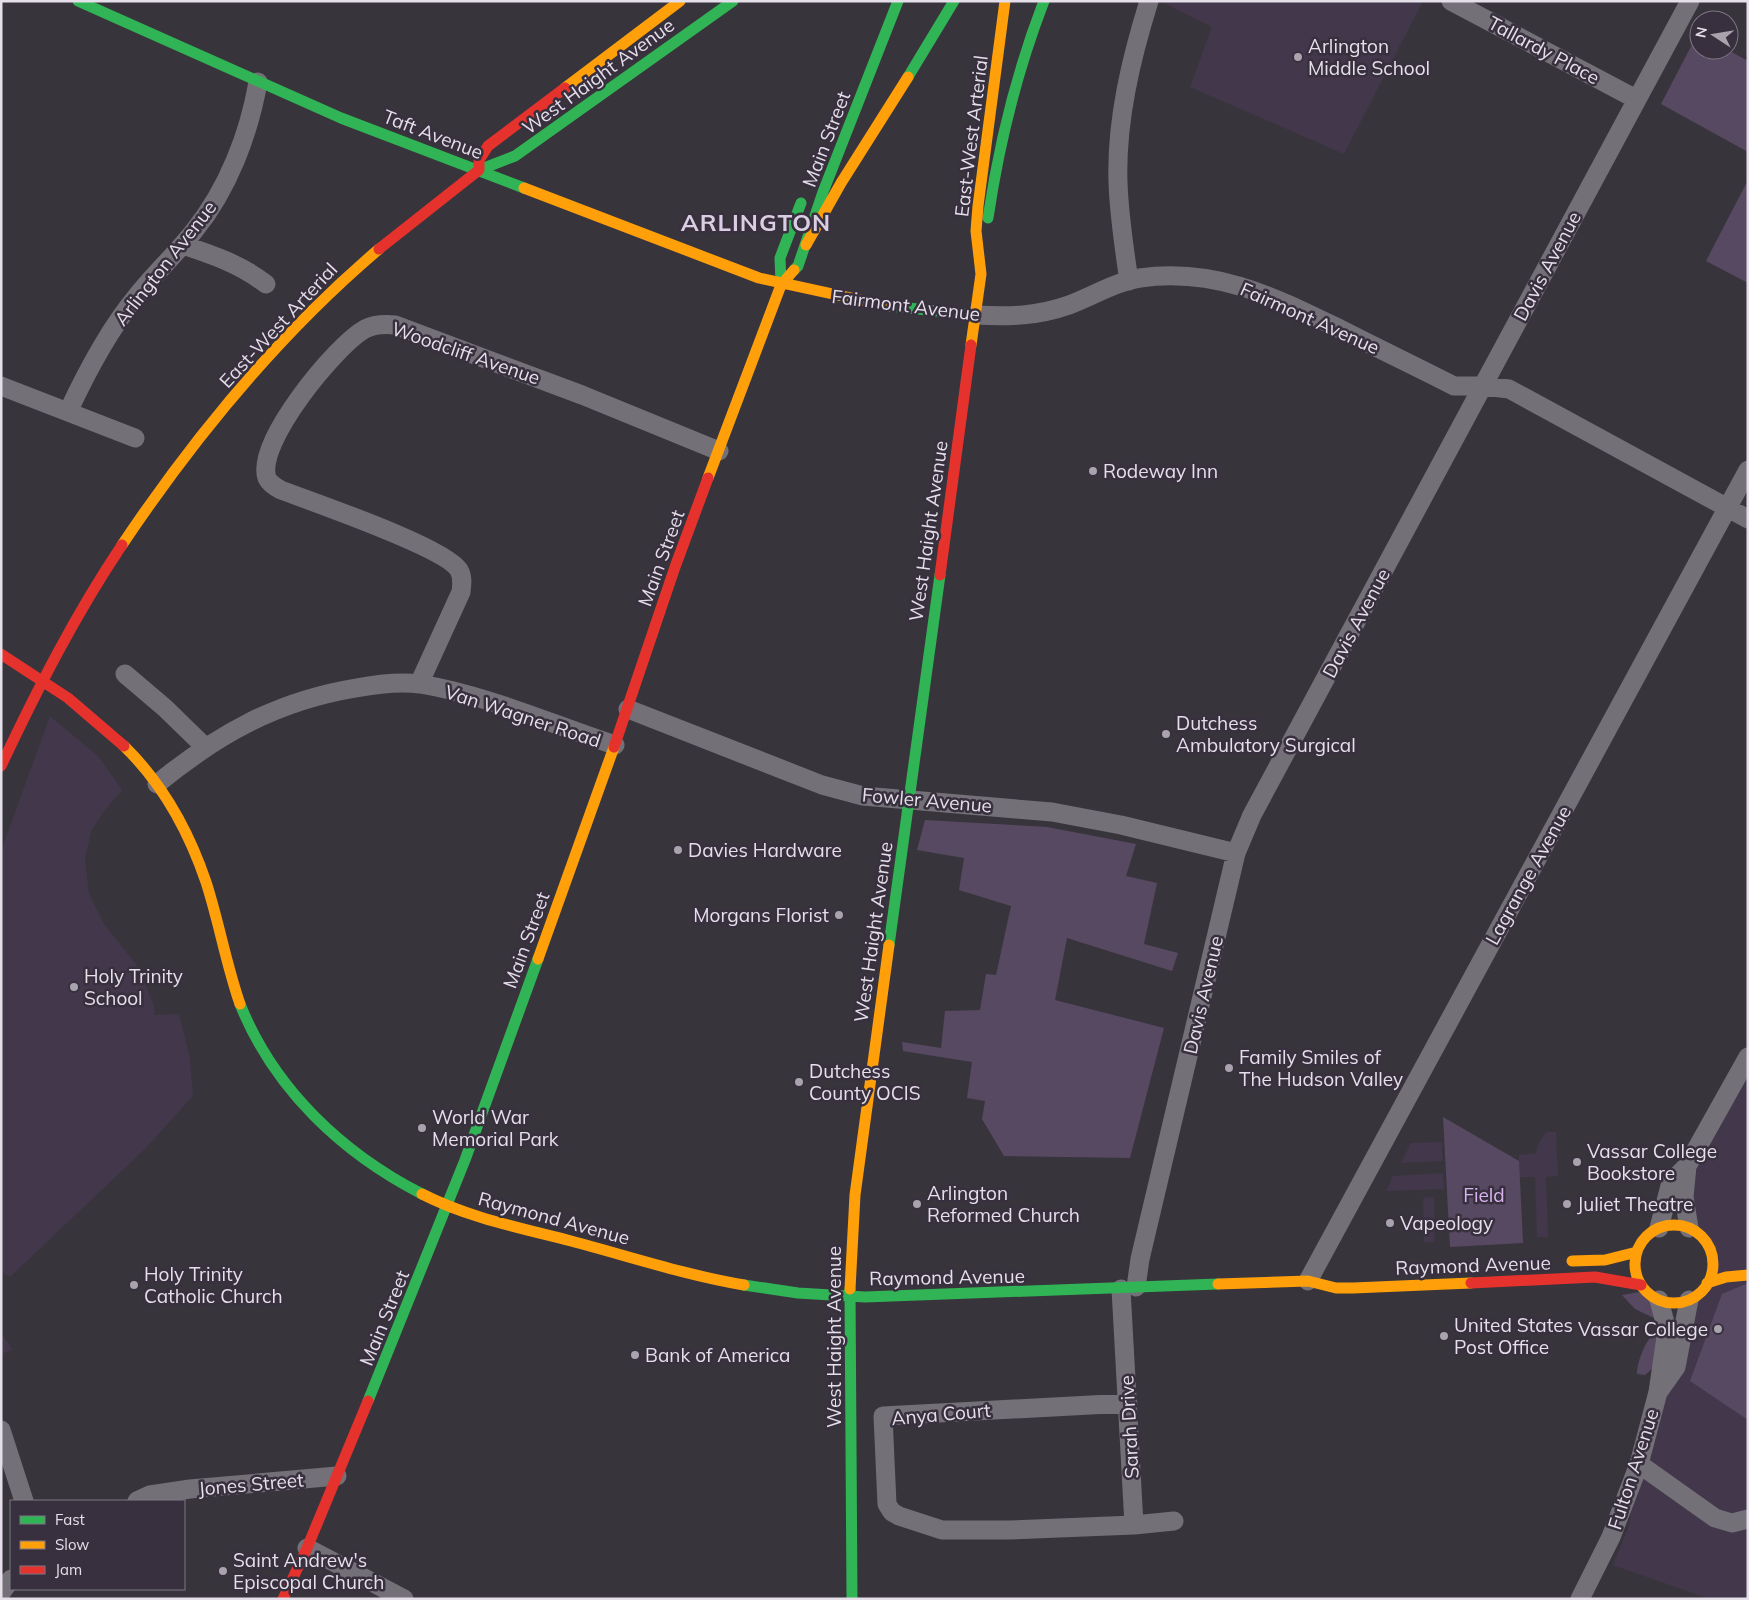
<svg xmlns="http://www.w3.org/2000/svg" width="1749" height="1600" viewBox="0 0 1749 1600" font-family="Mulish,sans-serif">
<style>
.built{fill:#42374b}
.green{fill:#584962}
.lines{fill:none;stroke-linecap:round;stroke-linejoin:round}
.street{stroke:#747078;stroke-width:19}
.fast{stroke:#30b455;stroke-width:11}
.slow{stroke:#ff9f0a;stroke-width:11}
.jam{stroke:#e5322d;stroke-width:11}
.poi-dot{fill:#a8a3ac;stroke:#38303f;stroke-width:2}
.labels{text-anchor:middle;stroke-width:5;stroke-linejoin:round;paint-order:stroke}
.poi-label{font-size:19px;fill:#e5dfe9;stroke:#38303f;text-anchor:start}
.street-label{font-size:19px;fill:#e5dfe9;stroke:#38303f}
.park-label{font-size:19px;fill:#d7b4ee;stroke:#38303f}
.district-label{font-size:24px;font-weight:bold;letter-spacing:1px;fill:#dacee2;stroke:#38303f}
</style>
<rect width="100%" height="100%" fill="#38343c"/>
<path class="built" d="M 1160,1 L 1423,1 L 1344,154 L 1190,87 L 1212,27 Z
M 50,716 L 99,757 L 122,790 L 104,811 L 91,832 L 85,859 L 89,894 L 104,924 L 139,968 L 154,1006 L 155,1015 L 179,1014 L 190,1058 L 193,1096 L 145,1149 L 10,1277 L 1,1271 L 1,851 Z
M 1748,1059 L 1748,1599 L 1709,1599 L 1613,1565 L 1628,1528 L 1638,1473 L 1690,1317 L 1711,1276 L 1715,1262 L 1706,1240 L 1695,1225 L 1690,1170 Z
M 1546,1132 L 1556,1132 L 1558,1176 L 1546,1177 L 1548,1237 L 1537,1237 L 1535,1177 L 1518,1177 L 1519,1155 L 1536,1153 L 1538,1145 Z
M 1442,1142 L 1443,1161 L 1401,1163 L 1411,1143 Z
M 1443,1173 L 1444,1189 L 1386,1191 L 1393,1176 Z
M 1434,1197 L 1435,1242 L 1424,1242 L 1423,1198 Z
M 1,1333 L 13,1350 L 1,1354 Z"/>
<path class="green" d="M 1698,33 L 1699,50 L 1728,50 L 1748,61 L 1748,152 L 1661,104 Z
M 1748,180 L 1748,283 L 1706,261 Z
M 925,820 L 1047,827 L 1136,844 L 1126,876 L 1157,883 L 1144,944 L 1178,953 L 1172,971 L 1067,938 L 1055,1000 L 1164,1028 L 1130,1158 L 1004,1156 L 982,1119 L 985,1101 L 967,1098 L 972,1062 L 903,1051 L 902,1042 L 941,1048 L 945,1011 L 980,1010 L 986,974 L 996,975 L 1011,906 L 959,890 L 964,858 L 917,850 Z
M 1443,1117 L 1519,1161 L 1523,1243 L 1450,1247 Z
M 1748,1283 L 1748,1420 L 1690,1381 L 1722,1294 Z
M 1646,1291 L 1652,1298 L 1660,1321 L 1635,1309 L 1622,1295 Z
M 1658,1328 L 1653,1368 L 1645,1375 L 1637,1374 C 1637,1360 1647,1338 1658,1328 Z"/>
<g class="lines">
<path class="street" d="M 1451,1 L 1636,99
M 183,245 C 213,255 240,264 266,284
M 1129,281 C 1124,248 1119,215 1118,182 C 1116,121 1131,59 1149,1
M 976,315 C 1009,317 1038,316 1069,305 C 1093,296 1115,282 1140,278 C 1217,267 1276,298 1342,330 C 1379,349 1417,367 1454,386 L 1484,386 L 1509,389 L 1748,519
M 1,386 L 135,438
M 68,412 C 87,371 108,331 136,297 C 154,274 176,254 194,231 C 228,189 249,134 258,82
M 125,674 L 165,708 L 205,747
M 419,684 L 461,592 C 462,584 463,577 459,570 C 445,547 312,502 281,490 C 275,487 270,484 267,478 C 255,443 336,345 365,329 C 375,324 385,324 395,325 L 582,395 L 719,451
M 628,709 L 822,785 L 863,796 L 1052,812 L 1121,825 L 1236,853
M 157,784 C 218,734 277,701 356,688 C 377,684 398,681 420,684 C 487,695 551,724 615,745
M 1687,1166 L 1748,1057
M 1659,1228 L 1671,1182 L 1687,1166 L 1684,1197 L 1689,1228
M 1308,1281 L 1748,470
M 1136,1287 L 1140,1259 L 1236,853 L 1252,815 L 1690,1
M 1121,1289 L 1134,1525 L 1174,1521
M 1659,1391 L 1676,1367 L 1689,1300
M 1128,1403 L 883,1416 L 887,1504 L 892,1512 L 899,1516 L 942,1530 L 1009,1530 L 1134,1525
M 1,1430 L 24,1501
M 1639,1464 L 1715,1518 L 1732,1523 L 1748,1519
M 137,1501 L 150,1495 L 190,1489 L 337,1476
M 307,1548 L 404,1599
M 1,1593 L 11,1579
M 1580,1599 L 1611,1537 L 1639,1464 L 1658,1392 L 1667,1330 L 1659,1300"/>
<path class="fast" d="M 78,1 L 341,118 L 524,188
M 908,77 L 954,1
M 479,170 L 515,156 L 733,1
M 988,218 C 999,143 1017,71 1044,1
M 794,270 L 798,266 L 823,192 L 898,1
M 781,283 L 780,258 L 801,203
M 888,306 L 976,315
M 889,945 L 940,575
M 240,1004 C 274,1089 342,1153 422,1194
M 744,1285 L 798,1293 L 865,1297 L 1218,1284
M 850,1289 L 852,1599
M 368,1401 L 465,1160 L 538,959"/>
<path class="slow" d="M 565,88 L 680,1
M 524,188 L 759,278 L 888,306
M 806,245 L 841,183 L 908,77
M 971,345 L 981,274 L 976,231 L 978,206 L 1005,1
M 708,478 L 781,285 L 794,270
M 122,545 C 195,436 279,334 379,249
M 124,746 C 162,783 189,832 206,882 C 219,922 226,964 240,1004
M 538,959 L 614,747
M 422,1194 C 469,1218 521,1228 571,1241 C 628,1256 685,1275 744,1285
M1635 1264a39 39 0 1 1 78 0a39 39 0 1 1-78 0Z
M 1572,1261 L 1605,1260 L 1637,1252
M 1707,1283 L 1726,1277 L 1748,1275
M 1218,1284 L 1308,1281 L 1336,1288 L 1353,1288 L 1471,1283
M 850,1289 L 855,1195 L 889,945"/>
<path class="jam" d="M 379,249 L 479,170 L 479,160 L 488,146 L 565,88
M 940,575 L 971,345
M 1,654 L 68,698 L 124,746
M 614,747 L 675,567 L 708,478
M 1,766 C 37,690 75,615 122,545
M 1471,1283 L 1595,1277 L 1641,1285
M 283,1599 L 307,1548 L 368,1401"/>
</g>
<g class="poi-dot">
<circle cx="1298" cy="57" r="5"/>
<circle cx="1093" cy="471" r="5"/>
<circle cx="1166" cy="734" r="5"/>
<circle cx="678" cy="850" r="5"/>
<circle cx="839" cy="915" r="5"/>
<circle cx="74" cy="987" r="5"/>
<circle cx="1229" cy="1068" r="5"/>
<circle cx="799" cy="1082" r="5"/>
<circle cx="422" cy="1128" r="5"/>
<circle cx="1577" cy="1162" r="5"/>
<circle cx="917" cy="1204" r="5"/>
<circle cx="1567" cy="1204" r="5"/>
<circle cx="1390" cy="1223" r="5"/>
<circle cx="134" cy="1285" r="5"/>
<circle cx="1718" cy="1329" r="5"/>
<circle cx="1444" cy="1336" r="5"/>
<circle cx="635" cy="1355" r="5"/>
<circle cx="223" cy="1571" r="5"/>
</g>
<g class="labels">
<g class="poi-label">
<text x="1308" y="53">Arlington<tspan x="1308" dy="22">Middle School</tspan></text>
<text x="1103" y="478">Rodeway Inn</text>
<text x="1176" y="730">Dutchess<tspan x="1176" dy="22">Ambulatory Surgical</tspan></text>
<text x="688" y="857">Davies Hardware</text>
<text x="829" y="922" text-anchor="end">Morgans Florist</text>
<text x="84" y="983">Holy Trinity<tspan x="84" dy="22">School</tspan></text>
<text x="1239" y="1064">Family Smiles of<tspan x="1239" dy="22">The Hudson Valley</tspan></text>
<text x="809" y="1078">Dutchess<tspan x="809" dy="22">County OCIS</tspan></text>
<text x="432" y="1124">World War<tspan x="432" dy="22">Memorial Park</tspan></text>
<text x="1587" y="1158">Vassar College<tspan x="1587" dy="22">Bookstore</tspan></text>
<text x="927" y="1200">Arlington<tspan x="927" dy="22">Reformed Church</tspan></text>
<text x="1577" y="1211">Juliet Theatre</text>
<text x="1400" y="1230">Vapeology</text>
<text x="144" y="1281">Holy Trinity<tspan x="144" dy="22">Catholic Church</tspan></text>
<text x="1454" y="1332">United States<tspan x="1454" dy="22">Post Office</tspan></text>
<text x="1708" y="1336" text-anchor="end">Vassar College</text>
<text x="645" y="1362">Bank of America</text>
<text x="233" y="1567">Saint Andrew's<tspan x="233" dy="22">Episcopal Church</tspan></text>
</g>
<g class="street-label">
<text transform="translate(1544 50) rotate(28)" y="7">Tallardy Place</text>
<text transform="translate(598 76) rotate(-36)" y="7">West Haight Avenue</text>
<text transform="translate(433 134) rotate(21)" y="7">Taft Avenue</text>
<text transform="translate(971 136) rotate(-83)" y="7">East-West Arterial</text>
<text transform="translate(826 139) rotate(-69)" y="7">Main Street</text>
<text transform="translate(165 263) rotate(-52)" y="7">Arlington Avenue</text>
<text transform="translate(1547 266) rotate(-62)" y="7">Davis Avenue</text>
<text transform="translate(906 305) rotate(7)" y="7">Fairmont Avenue</text>
<text transform="translate(1310 318) rotate(24)" y="7">Fairmont Avenue</text>
<text transform="translate(278 325) rotate(-47)" y="7">East-West Arterial</text>
<text transform="translate(466 353) rotate(19)" y="7">Woodcliff Avenue</text>
<text transform="translate(928 531) rotate(-82)" y="7">West Haight Avenue</text>
<text transform="translate(661 558) rotate(-70)" y="7">Main Street</text>
<text transform="translate(1356 623) rotate(-62)" y="7">Davis Avenue</text>
<text transform="translate(523 716) rotate(18)" y="7">Van Wagner Road</text>
<text transform="translate(927 800) rotate(5)" y="7">Fowler Avenue</text>
<text transform="translate(1528 875) rotate(-61)" y="7">Lagrange Avenue</text>
<text transform="translate(873 932) rotate(-82)" y="7">West Haight Avenue</text>
<text transform="translate(526 940) rotate(-70)" y="7">Main Street</text>
<text transform="translate(1203 995) rotate(-77)" y="7">Davis Avenue</text>
<text transform="translate(554 1218) rotate(15)" y="7">Raymond Avenue</text>
<text transform="translate(1473 1265) rotate(-2)" y="7">Raymond Avenue</text>
<text transform="translate(947 1277) rotate(-1)" y="7">Raymond Avenue</text>
<text transform="translate(384 1318) rotate(-68)" y="7">Main Street</text>
<text transform="translate(834 1337) rotate(-90)" y="7">West Haight Avenue</text>
<text transform="translate(941 1414) rotate(-5)" y="7">Anya Court</text>
<text transform="translate(1129 1427) rotate(-93)" y="7">Sarah Drive</text>
<text transform="translate(1633 1469) rotate(-72)" y="7">Fulton Avenue</text>
<text transform="translate(251 1484) rotate(-5)" y="7">Jones Street</text>
</g>
<g class="park-label">
<text x="1484" y="1202">Field</text>
</g>
<g class="district-label">
<text x="756" y="231">ARLINGTON</text>
</g>
</g>
<rect width="1749" height="1600" fill="none" stroke="#e5dfe9" stroke-width="5"/>
<rect x="10" y="1500" width="175" height="90" fill="#38303f" stroke="#7d7683"/>
<rect x="20" y="1516" width="25" height="8" fill="#30b455" stroke="#7d7683"/>
<text x="55" y="1525" font-size="15" fill="#e5dfe9">Fast</text>
<rect x="20" y="1541" width="25" height="8" fill="#ff9f0a" stroke="#7d7683"/>
<text x="55" y="1550" font-size="15" fill="#e5dfe9">Slow</text>
<rect x="20" y="1566" width="25" height="8" fill="#e5322d" stroke="#7d7683"/>
<text x="55" y="1575" font-size="15" fill="#e5dfe9">Jam</text>
<g transform="translate(1714 35) rotate(282)"><circle r="24" fill="#38303f" stroke="#7d7683"/>
<path d="M0-4L9 19L0 12L-9 19Z" fill="#a8a3ac"/>
<text y="-8" font-size="14" font-weight="bold" text-anchor="middle" fill="#e5dfe9">N</text>
</g>
</svg>
